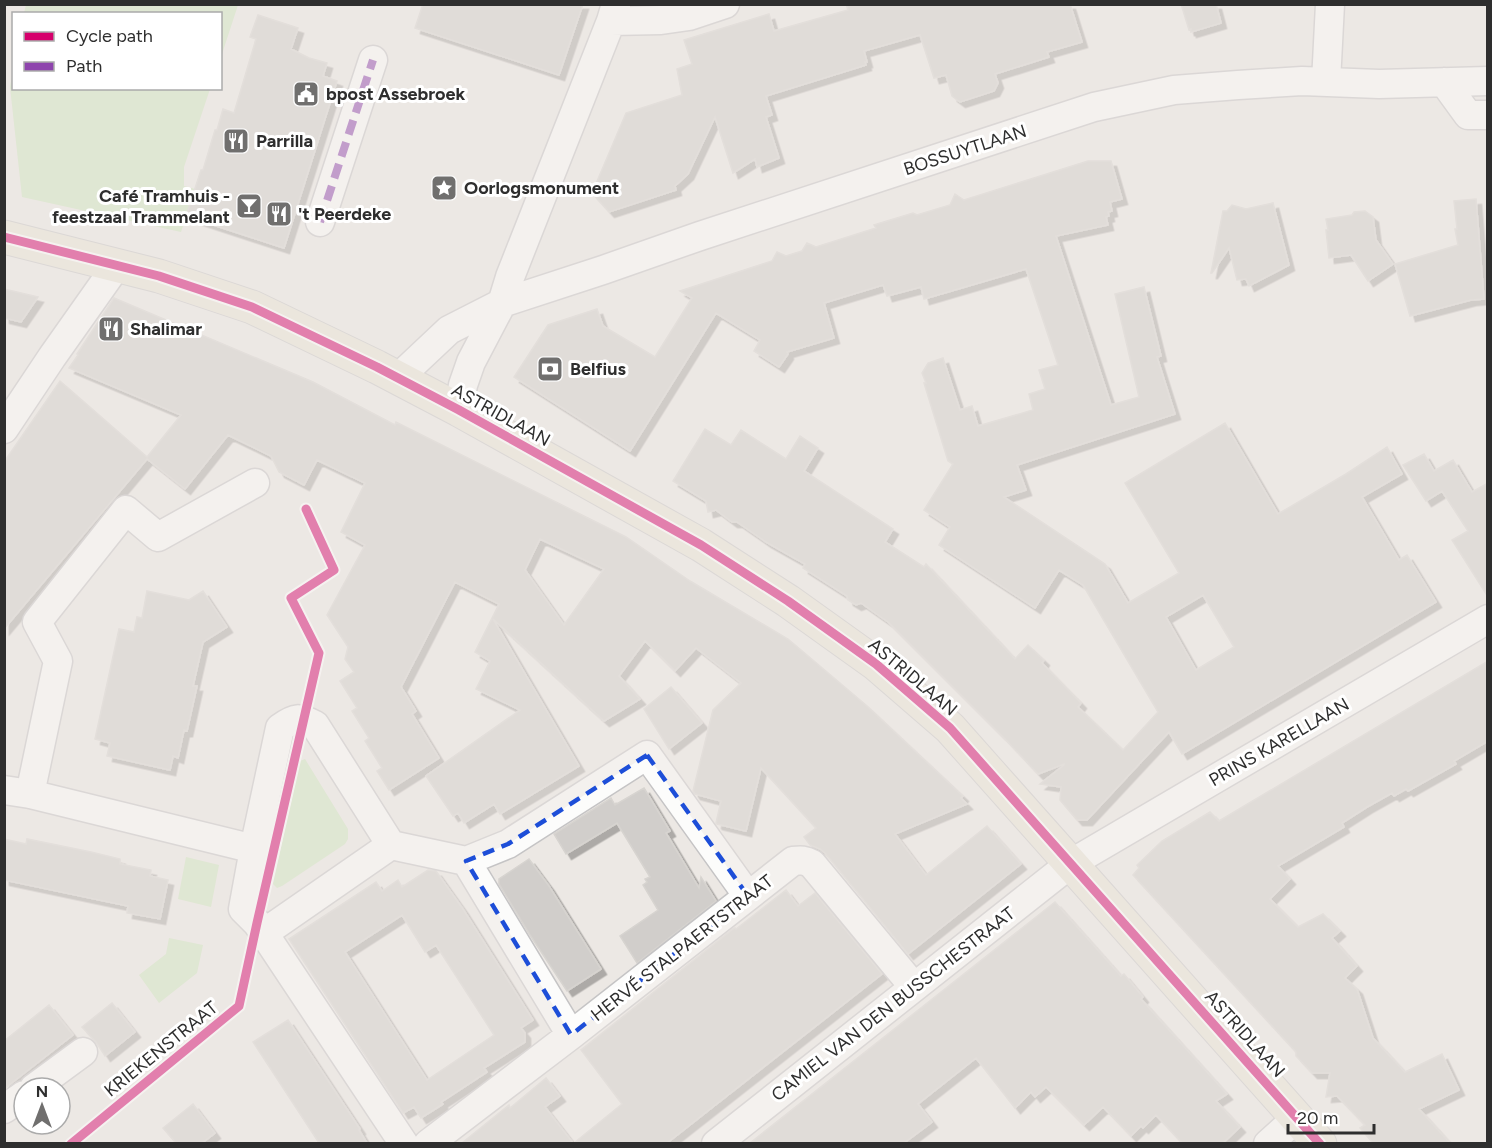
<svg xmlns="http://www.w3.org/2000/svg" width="1492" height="1148" viewBox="0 0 1492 1148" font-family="Figtree,sans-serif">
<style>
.green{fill:#cee6be}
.building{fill:#d1cecb;stroke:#d7d4d0;stroke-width:1.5;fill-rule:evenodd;filter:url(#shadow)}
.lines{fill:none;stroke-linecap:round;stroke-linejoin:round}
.minor-casing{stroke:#c5c4c5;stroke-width:31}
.major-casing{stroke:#c6c5c4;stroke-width:35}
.minor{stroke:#fcfcfb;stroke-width:28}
.major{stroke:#e8e4d6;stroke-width:33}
.quiet{stroke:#8e44ad;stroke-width:8;stroke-dasharray:15 8;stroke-linecap:butt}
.cycleway-casing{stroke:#fff;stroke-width:13}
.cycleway{stroke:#d6006c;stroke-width:9}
.marked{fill:none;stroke:#1d4ed8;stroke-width:4.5;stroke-dasharray:12 8;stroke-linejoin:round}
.labels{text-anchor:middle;stroke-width:6;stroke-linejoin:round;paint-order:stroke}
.poi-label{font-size:18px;font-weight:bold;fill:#2e2e2e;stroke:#fff;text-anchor:start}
.street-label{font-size:18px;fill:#2e2e2e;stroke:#fff}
</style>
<defs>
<filter id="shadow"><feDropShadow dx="5.5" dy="5.5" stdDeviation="0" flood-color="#0004"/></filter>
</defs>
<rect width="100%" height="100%" fill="#ece8e4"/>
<path class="green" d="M 26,5 L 26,4 L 238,5 L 221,57 L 220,14 L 24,13 Z
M 13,71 L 14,88 L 210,89 L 184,167 L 184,186 L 195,189 L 181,232 L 22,197 L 10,87 Z
M 305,759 L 348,829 L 348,839 L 345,844 L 282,886 L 277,888 L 273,884 L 300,761 Z
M 186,857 L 219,865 L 211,907 L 178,899 Z
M 169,938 L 203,945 L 197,973 L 159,1003 L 139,975 L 166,954 Z"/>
<path class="building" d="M 423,4 L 583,4 L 559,75 L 415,28 Z
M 846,4 L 1070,4 L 1082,42 L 1047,52 L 1049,57 L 995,74 L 998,83 L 994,91 L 960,102 L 952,96 L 946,75 L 934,78 L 920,35 L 864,51 L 867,62 L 865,62 L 866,65 L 766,96 L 772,115 L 766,117 L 779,158 L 757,167 L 755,159 L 733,173 L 715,117 L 688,174 L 675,186 L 676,190 L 609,212 L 592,193 L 626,113 L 682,95 L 677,69 L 692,64 L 684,40 L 769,14 L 774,31 L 848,10 Z
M 1181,4 L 1216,4 L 1221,23 L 1191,32 L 1191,29 L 1189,30 Z
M 258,15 L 298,28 L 291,49 L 309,58 L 327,63 L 323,76 L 337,81 L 284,248 L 186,216 L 201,170 L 203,170 L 215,130 L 217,130 L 223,109 L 234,113 L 256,39 L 250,37 Z
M 1088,161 L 1111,161 L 1122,199 L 1110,202 L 1112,211 L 1108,212 L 1109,216 L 1106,217 L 1108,225 L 1056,236 L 1111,405 L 1139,397 L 1115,294 L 1144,287 L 1161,356 L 1157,357 L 1175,414 L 1017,465 L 1026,490 L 1004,497 L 1105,564 L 1128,603 L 1179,573 L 1125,483 L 1225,423 L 1278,514 L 1346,474 L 1387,447 L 1402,474 L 1362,497 L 1399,560 L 1407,555 L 1436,602 L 1182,754 L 1169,732 L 1087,820 L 1077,820 L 1060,800 L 1061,787 L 1040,784 L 1064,765 L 1064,764 L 1038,774 L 1005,739 L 888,622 L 861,603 L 856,605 L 848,600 L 847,596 L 803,568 L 805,564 L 766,542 L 737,522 L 732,522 L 716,510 L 708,512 L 706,501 L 673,481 L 705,429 L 731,445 L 741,430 L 786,459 L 800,436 L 818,448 L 804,471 L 893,529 L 885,542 L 924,567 L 926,564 L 1015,659 L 1028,645 L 1044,660 L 1042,663 L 1081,703 L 1078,707 L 1123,750 L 1158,712 L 1083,585 L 1059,570 L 1035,608 L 939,545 L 950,527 L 924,510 L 953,464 L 948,461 L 924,383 L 926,383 L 922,373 L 928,363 L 943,358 L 960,410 L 972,406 L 978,426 L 1033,410 L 1029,394 L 1045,389 L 1039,370 L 1058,365 L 1026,269 L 924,299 L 921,287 L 887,296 L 883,285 L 824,303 L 834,338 L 787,352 L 788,354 L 779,367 L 754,351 L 760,340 L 716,313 L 630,451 L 514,377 L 548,325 L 597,309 L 603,326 L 655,357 L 692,298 L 680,291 L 772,261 L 777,252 L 786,256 L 802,251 L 807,243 L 816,247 L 876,228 L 874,225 L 913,213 L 917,215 L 950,205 L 955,194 L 964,200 ZM 1203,595 L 1234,647 L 1196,670 L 1166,617 Z
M 1476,199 L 1484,299 L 1471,300 L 1410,316 L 1395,264 L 1458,245 L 1455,229 L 1457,229 L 1454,201 Z
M 1273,203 L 1289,265 L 1249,286 L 1246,279 L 1237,280 L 1229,248 L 1212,273 L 1211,273 L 1223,211 L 1227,211 L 1232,205 L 1246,209 Z
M 1365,211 L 1373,217 L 1376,240 L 1393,264 L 1368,281 L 1351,255 L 1329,258 L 1326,230 L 1328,230 L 1326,219 L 1352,215 L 1354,212 Z
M 4,289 L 38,297 L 21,322 L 4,318 Z
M 114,298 L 313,382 L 395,425 L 396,422 L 626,537 L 690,581 L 788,639 L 867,706 L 963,796 L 961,798 L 967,804 L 895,834 L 926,875 L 987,826 L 1021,864 L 908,954 L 825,853 L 820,849 L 810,845 L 804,837 L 816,828 L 761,768 L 746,831 L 717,824 L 716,823 L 721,801 L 695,794 L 693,791 L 713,710 L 741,683 L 696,648 L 675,671 L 645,641 L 619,676 L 640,699 L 604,721 L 493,619 L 579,766 L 500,814 L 494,804 L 464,823 L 458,813 L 453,816 L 426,776 L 520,710 L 476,689 L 490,661 L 475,652 L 499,604 L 455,582 L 401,687 L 416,711 L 412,714 L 439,758 L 389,790 L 377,771 L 382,768 L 365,741 L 369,738 L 352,711 L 357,708 L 340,681 L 354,672 L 345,659 L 348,647 L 327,615 L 365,545 L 341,532 L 365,483 L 317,460 L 304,485 L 279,472 L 271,456 L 228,435 L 185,489 L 147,459 L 4,629 L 4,462 L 60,381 L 147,457 L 181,415 L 69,368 L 78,355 L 77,354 ZM 540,539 L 604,569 L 564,625 L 525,570 Z
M 1424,454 L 1434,471 L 1453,460 L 1472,492 L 1488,483 L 1488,597 L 1452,540 L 1468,531 L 1442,491 L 1426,501 L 1403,465 Z
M 147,591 L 189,600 L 203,591 L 227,627 L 203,642 L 193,686 L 197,686 L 187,731 L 184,730 L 178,758 L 173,756 L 170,770 L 107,756 L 110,743 L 95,739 L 119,629 L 134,632 L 137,617 L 142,618 Z
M 1488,661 L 1488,741 L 1454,761 L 1456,764 L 1408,791 L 1406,789 L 1394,796 L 1392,793 L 1367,807 L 1342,823 L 1344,827 L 1278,866 L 1290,879 L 1270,899 L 1298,927 L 1323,914 L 1340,931 L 1332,938 L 1357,966 L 1345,978 L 1357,989 L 1373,1038 L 1405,1072 L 1442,1054 L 1459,1090 L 1419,1109 L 1450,1143 L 1373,1143 L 1360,1128 L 1365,1125 L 1337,1096 L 1326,1097 L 1330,1073 L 1312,1073 L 1296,1056 L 1296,1052 L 1133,875 L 1139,868 L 1137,865 L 1162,841 L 1210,812 L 1219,821 Z
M 671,687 L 702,723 L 669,749 L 644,709 Z
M 644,788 L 670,831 L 666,833 L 699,888 L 701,877 L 716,901 L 637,963 L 620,936 L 658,910 L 643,885 L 647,882 L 645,879 L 650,877 L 617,823 L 566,854 L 554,834 L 611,798 L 615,805 Z
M 4,839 L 26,844 L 27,839 L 91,852 L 120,859 L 120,864 L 151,870 L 150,876 L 168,880 L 160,919 L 127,913 L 128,906 L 4,880 Z
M 529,859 L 549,886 L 601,969 L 567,991 L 530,935 L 499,884 L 499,879 Z
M 428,870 L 436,871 L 463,909 L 533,1020 L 521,1028 L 525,1033 L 525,1042 L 484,1068 L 487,1072 L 441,1102 L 443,1104 L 421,1118 L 414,1107 L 403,1113 L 289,939 L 376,882 L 382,891 L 398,880 L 402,887 ZM 402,915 L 425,952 L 436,945 L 494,1035 L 427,1080 L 345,952 Z
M 786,890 L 798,906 L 815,893 L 882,974 L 667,1143 L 574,1143 L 622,1104 L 581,1050 L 733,929 L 735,928 L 736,929 Z
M 1055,902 L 1121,976 L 1124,974 L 1143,997 L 1141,999 L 1227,1094 L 1216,1101 L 1240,1127 L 1223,1143 L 1182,1143 L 1156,1115 L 1143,1128 L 1141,1126 L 1131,1136 L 1103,1107 L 1084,1125 L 1046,1087 L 1035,1097 L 1031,1092 L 1015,1108 L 976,1058 L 918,1104 L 932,1122 L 904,1143 L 750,1143 Z
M 112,1003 L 135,1032 L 105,1056 L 96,1042 L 82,1027 Z
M 49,1005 L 73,1035 L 4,1089 L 4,1041 Z
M 288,1020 L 360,1129 L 359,1130 L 367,1143 L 319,1143 L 253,1042 Z
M 546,1078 L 560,1096 L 545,1107 L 573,1143 L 462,1143 L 509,1105 L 510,1108 Z
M 193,1104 L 215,1133 L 202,1143 L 176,1143 L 163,1128 Z"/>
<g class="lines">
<g class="minor-casing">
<path id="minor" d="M 611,21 L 661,20 L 689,16 L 725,4
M 1326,82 L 1330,4
M 1444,82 L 1468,115 L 1488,115
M 320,222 L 373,60
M 398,378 L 449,330 L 502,303 L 603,270 L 700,236 L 1094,107 L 1174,90 L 1238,85 L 1302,81 L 1379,84 L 1488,81
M 459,410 L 463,385 L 471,362 L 502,303 L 510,277 L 611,21 L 616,4
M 4,429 L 52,357 L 117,265
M 4,790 L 30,794 L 254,849 L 243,909 L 257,923 L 404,1144
M 30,794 L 58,661 L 37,622 L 126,510 L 158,537 L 255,483
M 254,849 L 280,728 C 295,717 299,717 315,725 L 391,845
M 466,861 L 571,1035
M 264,933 L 391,845 L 466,861 L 508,844 L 647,755 L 748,896
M 34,1088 L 83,1052
M 4,1109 L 24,1095
M 428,1144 L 571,1035 L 793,861 C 801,860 805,860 812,864 L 914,987
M 716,1144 L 1070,864 L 1488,619
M 1268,1144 L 1298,1117"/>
</g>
<g class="major-casing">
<path id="major" d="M 4,237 L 159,276 L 252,307 L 377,367 L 459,410 L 701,545 L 788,601 L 876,664 L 950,728 L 1320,1144"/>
</g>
<use href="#minor" class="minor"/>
<use href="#major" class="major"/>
<path class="quiet" d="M 320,222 L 373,60"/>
<g class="cycleway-casing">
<path id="cycleway" d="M 4,237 L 159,276 L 252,307 L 377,367 L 459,410 L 701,545 L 788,601 L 876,664 L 950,728 L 1320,1144
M 71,1144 L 239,1006 L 257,923 L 319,653 L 291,598 L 334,570 L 306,509"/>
</g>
<use href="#cycleway" class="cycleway"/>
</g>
<path d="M0 0H1492V1148H0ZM 647,755 L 748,896 L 571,1035 L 466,861 L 508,844 Z" fill="#ece8e4" fill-opacity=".55" fill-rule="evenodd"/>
<path class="marked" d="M 647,755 L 748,896 L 571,1035 L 466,861 L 508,844 Z"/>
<defs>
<g id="civic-square" transform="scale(1.35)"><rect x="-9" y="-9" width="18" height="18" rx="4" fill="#706f6e" stroke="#fff"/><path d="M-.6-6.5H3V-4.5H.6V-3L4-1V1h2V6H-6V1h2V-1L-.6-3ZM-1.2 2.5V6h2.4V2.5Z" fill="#fff"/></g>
<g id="restaurant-square" transform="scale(1.35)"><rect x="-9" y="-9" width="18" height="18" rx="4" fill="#706f6e" stroke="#fff"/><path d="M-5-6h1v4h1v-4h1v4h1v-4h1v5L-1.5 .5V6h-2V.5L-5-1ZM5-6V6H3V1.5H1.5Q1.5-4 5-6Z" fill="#fff"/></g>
<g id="sight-square" transform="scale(1.35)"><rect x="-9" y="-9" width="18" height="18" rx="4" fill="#706f6e" stroke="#fff"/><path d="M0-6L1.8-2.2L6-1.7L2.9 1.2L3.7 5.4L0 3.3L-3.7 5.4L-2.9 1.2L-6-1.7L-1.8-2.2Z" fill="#fff"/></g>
<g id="bar-square" transform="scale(1.35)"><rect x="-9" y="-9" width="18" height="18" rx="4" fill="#706f6e" stroke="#fff"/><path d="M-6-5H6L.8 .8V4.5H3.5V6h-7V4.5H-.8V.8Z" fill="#fff"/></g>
<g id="bank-square" transform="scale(1.35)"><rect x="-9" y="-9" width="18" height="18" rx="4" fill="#706f6e" stroke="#fff"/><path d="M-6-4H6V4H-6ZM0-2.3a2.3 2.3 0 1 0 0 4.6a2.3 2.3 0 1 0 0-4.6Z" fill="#fff"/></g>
</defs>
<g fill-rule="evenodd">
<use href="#civic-square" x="306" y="94"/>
<use href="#restaurant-square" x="236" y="141"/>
<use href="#sight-square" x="444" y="188"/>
<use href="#bar-square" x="249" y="206"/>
<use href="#restaurant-square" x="279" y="214"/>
<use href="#restaurant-square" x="111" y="329"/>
<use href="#bank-square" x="550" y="369"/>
</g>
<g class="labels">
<g class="poi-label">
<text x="326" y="100">bpost Assebroek</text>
<text x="256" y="147">Parrilla</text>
<text x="464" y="194">Oorlogsmonument</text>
<text x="230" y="202" text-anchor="end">Café Tramhuis -<tspan x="230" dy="21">feestzaal Trammelant</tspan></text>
<text x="298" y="220">'t Peerdeke</text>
<text x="130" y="335">Shalimar</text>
<text x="570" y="375">Belfius</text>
</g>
<g class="street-label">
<text transform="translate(965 150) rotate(-18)" y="6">BOSSUYTLAAN</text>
<text transform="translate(501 415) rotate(29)" y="6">ASTRIDLAAN</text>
<text transform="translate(913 677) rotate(40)" y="6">ASTRIDLAAN</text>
<text transform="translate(1279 742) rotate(-30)" y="6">PRINS KARELLAAN</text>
<text transform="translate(682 948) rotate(-38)" y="6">HERVÉ STALPAERTSTRAAT</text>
<text transform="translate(893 1004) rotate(-38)" y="6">CAMIEL VAN DEN BUSSCHESTRAAT</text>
<text transform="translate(1245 1034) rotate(48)" y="6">ASTRIDLAAN</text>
<text transform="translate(161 1049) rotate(-39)" y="6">KRIEKENSTRAAT</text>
</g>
</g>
<rect width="1492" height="1148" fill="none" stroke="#2e2e2e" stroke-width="12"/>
<rect x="12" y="12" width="210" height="78" fill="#ffffff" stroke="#ababab" stroke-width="1.5"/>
<rect x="24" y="32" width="30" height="9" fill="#d6006c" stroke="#ababab" stroke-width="1.5"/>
<text x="66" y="42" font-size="18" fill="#2e2e2e">Cycle path</text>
<rect x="24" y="62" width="30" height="9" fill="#8e44ad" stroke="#ababab" stroke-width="1.5"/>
<text x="66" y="72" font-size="18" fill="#2e2e2e">Path</text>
<g transform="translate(42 1106)"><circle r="28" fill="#ffffff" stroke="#ababab" stroke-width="1.5"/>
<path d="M0-4.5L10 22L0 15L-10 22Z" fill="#706f6e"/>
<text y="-9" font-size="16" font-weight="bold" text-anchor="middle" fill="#2e2e2e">N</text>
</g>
<path d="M1288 1124v9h86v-9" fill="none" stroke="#2e2e2e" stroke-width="3"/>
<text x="1297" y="1124" font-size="18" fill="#2e2e2e" stroke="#ffffff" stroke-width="4.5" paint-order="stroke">20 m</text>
</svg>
